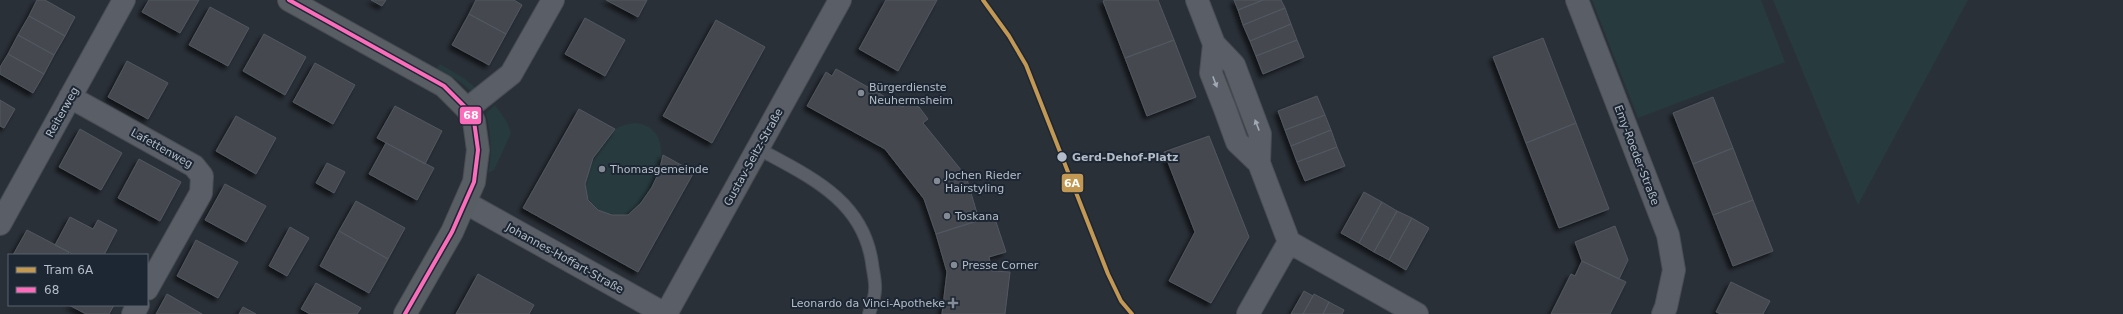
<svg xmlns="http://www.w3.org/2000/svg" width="2123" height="314" viewBox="0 0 2123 314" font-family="'DejaVu Sans',sans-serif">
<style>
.green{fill:#273a3e}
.building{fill:#444950;stroke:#52575f;filter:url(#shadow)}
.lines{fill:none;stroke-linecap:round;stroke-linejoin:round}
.lane-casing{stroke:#484c53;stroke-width:14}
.street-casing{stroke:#484c53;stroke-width:24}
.secondary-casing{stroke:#484c53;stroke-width:24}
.lane{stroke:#5a5e66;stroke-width:12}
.street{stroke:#5a5e66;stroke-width:22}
.secondary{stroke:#595d64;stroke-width:22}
.bus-1-casing{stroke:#1d2633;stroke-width:7}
.bus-1{stroke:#fb6dba;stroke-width:4}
.tram-1-casing{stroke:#1d2633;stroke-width:7}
.tram-1{stroke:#c39852;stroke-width:4}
.oneway{fill:#a2a9b5}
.poi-dot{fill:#848b96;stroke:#1d2633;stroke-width:1.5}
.stop-dot{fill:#b4bcc9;stroke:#1d2633;stroke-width:1.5}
.labels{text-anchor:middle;stroke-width:4;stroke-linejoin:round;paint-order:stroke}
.poi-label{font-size:11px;fill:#b4bcc9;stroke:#1d2633;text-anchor:start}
.street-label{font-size:11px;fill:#b4bcc9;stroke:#1d2633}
.stop-label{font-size:11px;font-weight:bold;fill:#b4bcc9;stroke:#1d2633;text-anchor:start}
.line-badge{stroke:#1d2633;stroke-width:1.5}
.badge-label{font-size:11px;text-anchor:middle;font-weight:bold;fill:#fff}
</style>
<defs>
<filter id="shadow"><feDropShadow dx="-3.5" dy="3.5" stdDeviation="2" flood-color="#0009"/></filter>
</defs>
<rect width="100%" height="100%" fill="#2a3038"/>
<path class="green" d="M 1592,0 L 1761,0 L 1785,62 L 1638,118 Z
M 1773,0 L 1968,0 L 1858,205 Z
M 440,64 L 465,79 L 478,90 L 474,94 L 462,83 L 437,68 Z
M 495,105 L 507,122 L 511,133 L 494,170 L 488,173 C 493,152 491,134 486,113 Z
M 635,123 C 686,129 651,207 627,214 C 620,216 612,215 606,213 C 573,199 587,169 601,147 C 605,141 611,132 617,128 C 623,125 628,124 635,123 Z"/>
<path class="building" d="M 37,0 L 45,0 L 75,17 L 65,36 L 29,16 Z
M 149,0 L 199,0 L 180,33 L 142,12 Z
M 371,0 L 386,0 L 382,6 Z
M 476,0 L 514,0 L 522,5 L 506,34 L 469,14 Z
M 606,0 L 647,0 L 638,17 Z
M 886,0 L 937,0 L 898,71 L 859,49 Z
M 1105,0 L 1158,0 L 1174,40 L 1125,58 L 1103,1 Z
M 1234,0 L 1263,0 L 1238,10 Z
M 1263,0 L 1281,0 L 1285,8 L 1243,25 L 1238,10 Z
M 210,7 L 249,28 L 228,66 L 189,45 Z
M 1285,8 L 1291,24 L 1250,41 L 1243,25 Z
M 469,14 L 506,34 L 489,65 L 452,45 Z
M 29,16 L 65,36 L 54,55 L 18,35 Z
M 585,18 L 625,40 L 605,76 L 565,54 Z
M 716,20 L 765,47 L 712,143 L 663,116 Z
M 1291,24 L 1297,40 L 1256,56 L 1250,41 Z
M 264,34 L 306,57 L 285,95 L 243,71 Z
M 18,35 L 54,55 L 44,74 L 8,54 Z
M 1543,38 L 1576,123 L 1526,143 L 1493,57 Z
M 1174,40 L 1196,97 L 1147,116 L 1125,58 Z
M 1297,40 L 1304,57 L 1263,74 L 1256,56 Z
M 8,54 L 44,74 L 33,93 L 0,74 L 0,67 Z
M 127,61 L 168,83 L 148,119 L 108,97 Z
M 315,63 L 355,85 L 333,124 L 293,102 Z
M 836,69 L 903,107 L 906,101 L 919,107 L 928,119 L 923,123 L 966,176 L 979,220 L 936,234 L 924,199 L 885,149 L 807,106 L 826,72 L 832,76 Z
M 1317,96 L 1325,115 L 1285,130 L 1278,111 Z
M 1713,97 L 1733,148 L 1693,164 L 1673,113 Z
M 0,100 L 15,109 L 4,128 L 0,126 Z
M 395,106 L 442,131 L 425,164 L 377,138 Z
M 579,109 L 615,129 L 593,158 L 585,184 L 588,200 L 598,210 L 612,215 L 628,215 L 641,203 L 652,187 L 659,172 L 663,155 L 694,172 L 638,272 L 523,208 Z
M 1325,115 L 1331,130 L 1291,146 L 1285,130 Z
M 236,116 L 276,138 L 256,174 L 216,151 Z
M 1576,123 L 1609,209 L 1559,228 L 1526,143 Z
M 80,129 L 122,153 L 101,190 L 59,167 Z
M 1331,130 L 1337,147 L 1297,162 L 1291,146 Z
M 1209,136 L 1249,237 L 1211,303 L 1169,281 L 1195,232 L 1164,152 Z
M 386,143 L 434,168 L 417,200 L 369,174 Z
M 1337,147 L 1345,166 L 1305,181 L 1297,162 Z
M 1733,148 L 1753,200 L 1713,215 L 1693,164 Z
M 139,159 L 181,182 L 160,221 L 118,198 Z
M 327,163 L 345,172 L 334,193 L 316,183 Z
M 225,184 L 266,206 L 246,242 L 205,220 Z
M 1364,192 L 1382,202 L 1359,243 L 1341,233 Z
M 1753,200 L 1773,251 L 1733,266 L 1713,215 Z
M 356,201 L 405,228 L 388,259 L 339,231 Z
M 1382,202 L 1397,211 L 1374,252 L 1359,243 Z
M 1397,211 L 1412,218 L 1389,260 L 1374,252 Z
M 994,216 L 1006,252 L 989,257 L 992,271 L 1010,272 L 1005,314 L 942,314 L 947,272 L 936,234 Z
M 70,217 L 93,229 L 98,220 L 117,230 L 104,255 L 74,255 L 55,245 Z
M 1412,218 L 1429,228 L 1406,270 L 1389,260 Z
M 1615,226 L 1628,260 L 1619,279 L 1582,261 L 1575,242 Z
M 290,227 L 309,238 L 287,276 L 269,266 Z
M 27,230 L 69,252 L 68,255 L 13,255 Z
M 339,231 L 388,259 L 369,293 L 320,266 Z
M 196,240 L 238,262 L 218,298 L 177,276 Z
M 1582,261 L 1626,282 L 1610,314 L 1551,314 L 1571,274 L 1575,276 Z
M 478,274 L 534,305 L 529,314 L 456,314 Z
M 1731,282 L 1770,301 L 1763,314 L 1721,314 L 1716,312 Z
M 316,283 L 361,308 L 357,314 L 310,314 L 301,309 Z
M 1304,291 L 1313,296 L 1303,314 L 1291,314 Z
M 167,294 L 202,314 L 156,314 Z
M 1314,294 L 1329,302 L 1323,314 L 1303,314 Z
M 1329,302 L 1344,310 L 1342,314 L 1323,314 Z
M 69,305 L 114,305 L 109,314 L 86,314 Z
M 243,307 L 256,314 L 239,314 Z"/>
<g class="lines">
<g class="lane-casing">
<path id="lane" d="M 757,148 C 808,176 863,199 872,263 C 873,272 876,282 875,290 C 875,298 871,307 869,314"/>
</g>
<g class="street-casing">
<path id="street" d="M 1197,0 L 1214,44 L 1234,65 L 1260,134 L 1259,163
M 1577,0 L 1668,235 L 1674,270 L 1666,307 L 1663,314
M 1214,44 L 1211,73 L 1225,109 L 1237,142 L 1259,163 L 1289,242
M 70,97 L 194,166 L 202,176 L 201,193 L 147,289
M 467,109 L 511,74 L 553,0
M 466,203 L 665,314
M 0,224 L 124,0
M 1289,242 L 1417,314
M 133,314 L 138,305
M 666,314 L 840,0
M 1248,314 L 1289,242"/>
</g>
<g class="secondary-casing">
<path id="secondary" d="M 289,0 L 444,86 L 467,109 L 474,121 L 478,150 L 474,182 L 452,232 L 405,314"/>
</g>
<use href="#lane" class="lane"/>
<use href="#street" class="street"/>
<use href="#secondary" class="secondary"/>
<g class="bus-1-casing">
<path id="bus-1" d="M 289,0 L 444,86 L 467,109 L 474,121 L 478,150 L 474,182 L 452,232 L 405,314"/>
</g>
<use href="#bus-1" class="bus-1"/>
<g class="tram-1-casing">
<path id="tram-1" d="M 983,0 L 1009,36 L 1026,65 L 1108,274 L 1121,301 L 1132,314"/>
</g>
<use href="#tram-1" class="tram-1"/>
</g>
<defs><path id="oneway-solid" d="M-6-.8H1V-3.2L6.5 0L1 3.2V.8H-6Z"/></defs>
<g class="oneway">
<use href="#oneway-solid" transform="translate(1215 82) rotate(69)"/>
<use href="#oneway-solid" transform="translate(1257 125) rotate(-111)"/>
</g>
<g class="poi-dot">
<circle cx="861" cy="93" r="4"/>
<circle cx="602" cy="169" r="4"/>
<circle cx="937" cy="181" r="4"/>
<circle cx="947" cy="216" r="4"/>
<circle cx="954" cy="265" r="4"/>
<path d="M951 297h4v4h4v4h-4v4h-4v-4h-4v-4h4z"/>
</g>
<circle class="stop-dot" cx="1062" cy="157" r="5.5"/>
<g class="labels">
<g class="poi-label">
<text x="869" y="91">Bürgerdienste<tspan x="869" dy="13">Neuhermsheim</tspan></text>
<text x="610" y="173">Thomasgemeinde</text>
<text x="945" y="179">Jochen Rieder<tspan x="945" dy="13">Hairstyling</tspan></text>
<text x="955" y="220">Toskana</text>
<text x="962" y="269">Presse Corner</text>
<text x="945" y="307" text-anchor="end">Leonardo da Vinci-Apotheke</text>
</g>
<g class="street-label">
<text transform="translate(62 112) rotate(-61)" y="4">Reiterweg</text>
<text transform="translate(162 148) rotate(29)" y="4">Lafettenweg</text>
<text transform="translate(1637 155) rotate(69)" y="4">Emy-Roeder-Straße</text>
<text transform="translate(753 157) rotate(-61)" y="4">Gustav-Seitz-Straße</text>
<text transform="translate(565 258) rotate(29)" y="4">Johannes-Hoffart-Straße</text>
</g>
<g class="stop-label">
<text x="1072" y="161">Gerd-Dehof-Platz</text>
</g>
</g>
<g class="line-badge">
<rect x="459" y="106" width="23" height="19" rx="4" fill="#fb6dba"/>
<rect x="1061" y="173" width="23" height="20" rx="4" fill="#c39852"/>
</g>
<g class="badge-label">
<text x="471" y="119">68</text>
<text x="1072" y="187">6A</text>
</g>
<rect x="8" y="254" width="140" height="52" fill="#1d2633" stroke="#59626f"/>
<rect x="16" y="267" width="20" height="6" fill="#c39852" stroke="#59626f"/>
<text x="44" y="274" font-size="12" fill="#b4bcc9">Tram 6A</text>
<rect x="16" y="287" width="20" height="6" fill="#fb6dba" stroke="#59626f"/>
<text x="44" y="294" font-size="12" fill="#b4bcc9">68</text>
</svg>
